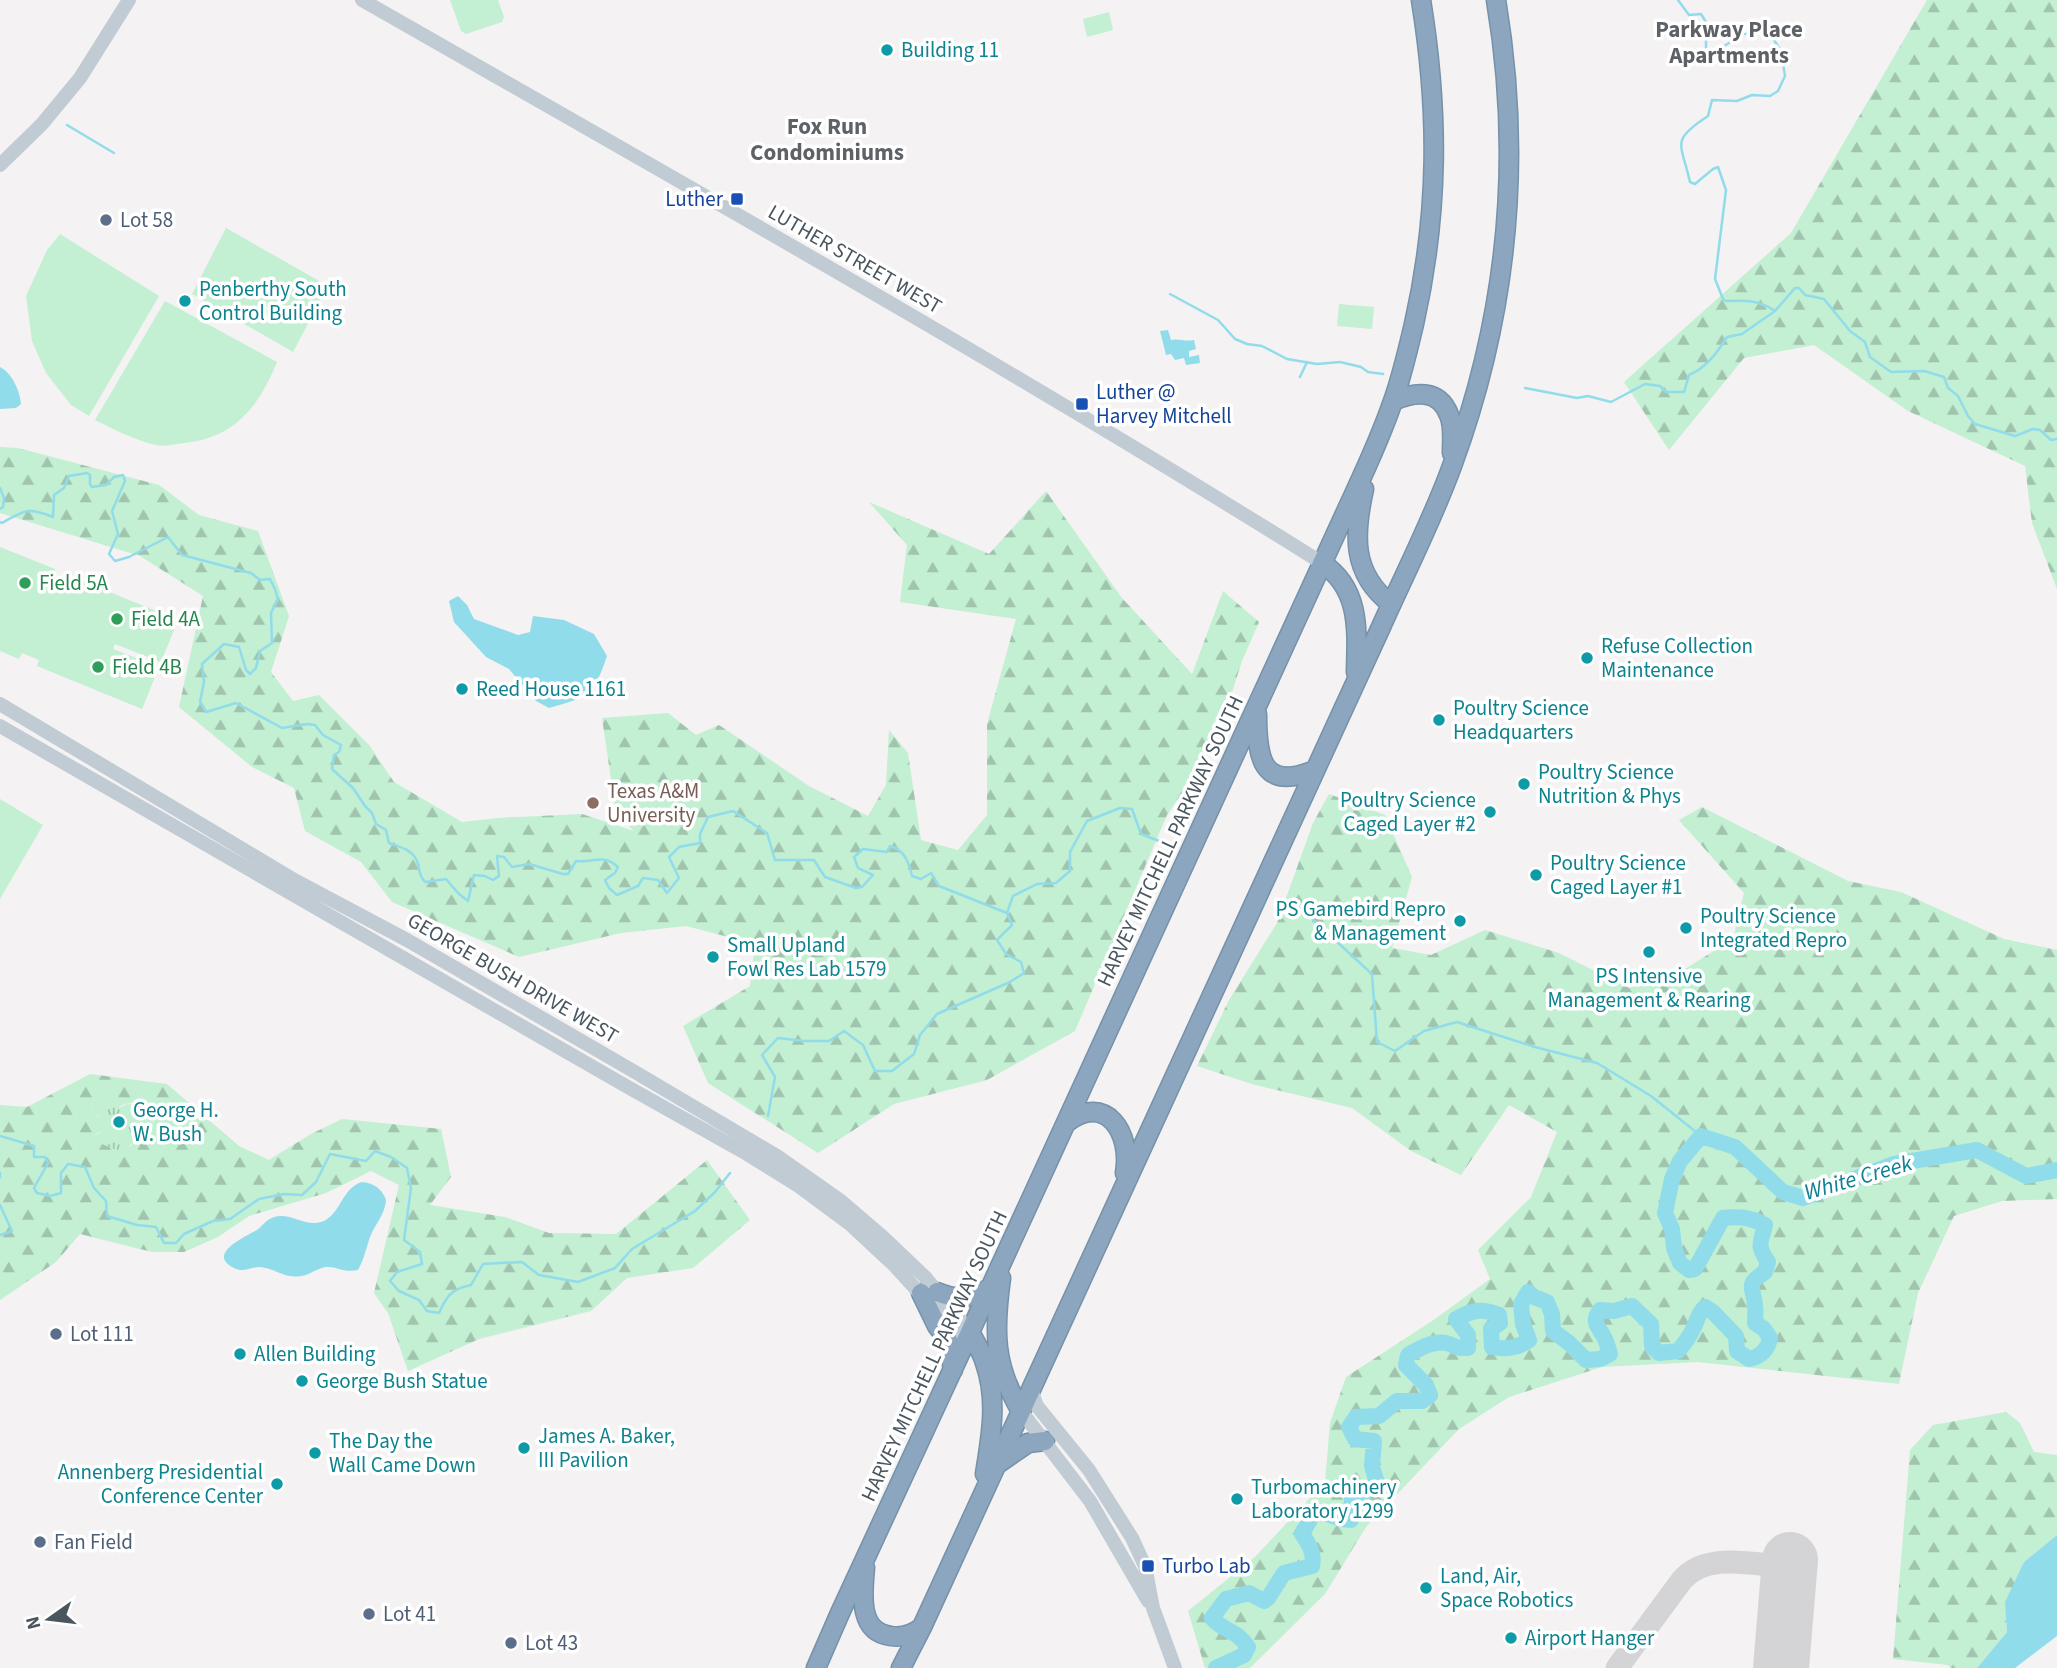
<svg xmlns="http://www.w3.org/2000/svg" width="2057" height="1668" viewBox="0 0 2057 1668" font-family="'Source Sans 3',sans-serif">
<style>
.grass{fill:url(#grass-tufts)}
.forest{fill:url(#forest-firs);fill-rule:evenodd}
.park{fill:#c3efd2}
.water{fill:#91dceb}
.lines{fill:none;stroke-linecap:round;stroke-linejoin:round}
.stream{stroke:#91dceb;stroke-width:2.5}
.river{stroke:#91dceb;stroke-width:16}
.taxiway{stroke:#d4d4d7;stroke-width:23}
.runway{stroke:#d4d4d7;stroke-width:56}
.highway-casing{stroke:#7692aa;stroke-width:21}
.secondary{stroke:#c0cbd4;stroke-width:14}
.highway{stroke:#8ba6be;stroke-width:18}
.culture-dot{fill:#0f9aa8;stroke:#fff;stroke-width:2.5}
.transit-dot{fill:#1a4fb4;stroke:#fff;stroke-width:2.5}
.service-dot{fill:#5c6f8a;stroke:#fff;stroke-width:2.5}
.leisure-dot{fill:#2e9e5b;stroke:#fff;stroke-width:2.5}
.education-dot{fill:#8d6e63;stroke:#fff;stroke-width:2.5}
.labels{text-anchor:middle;stroke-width:7;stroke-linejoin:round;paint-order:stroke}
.culture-label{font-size:21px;fill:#0d838f;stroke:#fff;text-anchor:start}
.transit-label{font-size:21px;fill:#164399;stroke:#fff;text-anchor:start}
.service-label{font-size:21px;fill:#4e5e75;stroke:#fff;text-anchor:start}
.street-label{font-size:21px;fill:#4a565f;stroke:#fff}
.leisure-label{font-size:21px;fill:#27864d;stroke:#fff;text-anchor:start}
.education-label{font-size:21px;fill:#785e54;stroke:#fff;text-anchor:start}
.neighbourhood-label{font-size:23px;font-weight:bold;fill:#5e6266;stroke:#fff}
.water-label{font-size:23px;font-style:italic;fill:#107f94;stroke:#fff}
</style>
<defs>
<pattern id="grass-tufts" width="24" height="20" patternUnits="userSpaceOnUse" patternTransform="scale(1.75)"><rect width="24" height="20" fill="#c3efd2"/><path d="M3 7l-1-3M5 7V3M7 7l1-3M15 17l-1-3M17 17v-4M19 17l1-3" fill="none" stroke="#a0c4ae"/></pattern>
<pattern id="forest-firs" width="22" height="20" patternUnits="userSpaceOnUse" patternTransform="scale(1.75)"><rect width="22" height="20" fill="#c3efd2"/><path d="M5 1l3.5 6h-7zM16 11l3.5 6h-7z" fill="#a0c4ae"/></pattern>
</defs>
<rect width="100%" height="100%" fill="#f4f2f2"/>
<path class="grass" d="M 107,1095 L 112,1097 L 112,1104 L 121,1107 L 127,1104 L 136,1105 L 153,1118 L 154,1136 C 150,1139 146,1141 141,1138 L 130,1145 L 128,1150 L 116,1150 L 95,1141 L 93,1136 L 100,1133 L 100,1117 L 93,1113 L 91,1104 L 97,1097 Z"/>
<path class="forest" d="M 1927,0 L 2057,0 L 2057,589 L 2032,523 L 2025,466 L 1908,411 L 1814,345 L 1744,358 L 1669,450 L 1624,382 L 1791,233 Z
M 0,447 L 18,448 L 159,485 L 199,515 L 258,531 L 289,616 L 271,672 L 293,701 L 319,695 L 369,745 L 394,782 L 462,822 L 498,818 L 582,814 L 634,831 L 616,813 L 602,718 L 668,713 L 696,735 L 719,725 L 809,786 L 868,816 L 886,785 L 889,730 L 908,753 L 921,840 L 958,850 L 987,815 L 987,724 L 1016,619 L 900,602 L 907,545 L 869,502 L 989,554 L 1046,491 L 1122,598 L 1192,674 L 1223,591 L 1259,622 L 1242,661 L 1215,745 L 1167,815 L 1075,1031 L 987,1080 L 894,1104 L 818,1153 L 708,1083 L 683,1026 L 750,986 L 755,944 L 686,926 L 621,933 L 519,957 L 392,902 L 361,862 L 305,831 L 294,788 L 252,767 L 179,707 L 203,596 L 140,556 L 0,513 Z
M 1329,794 L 1385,815 L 1412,877 L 1392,948 L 1431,955 L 1485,930 L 1559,953 L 1629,988 L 1685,969 L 1733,939 L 1744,893 L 1679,820 L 1702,807 L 1848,881 L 1901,892 L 2004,939 L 2057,950 L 2057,1199 L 2002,1201 L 1954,1216 L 1918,1293 L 1899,1384 L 1698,1362 L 1602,1367 L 1509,1397 L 1459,1429 L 1366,1527 L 1325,1594 L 1250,1668 L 1205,1668 L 1188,1611 L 1255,1557 L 1325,1482 L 1330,1423 L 1346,1377 L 1435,1319 L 1490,1279 L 1478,1250 L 1531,1197 L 1557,1132 L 1509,1105 L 1461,1175 L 1411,1151 L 1352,1108 L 1255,1085 L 1197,1066 L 1229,1000 L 1277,923 L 1313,823 Z
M 90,1074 L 167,1084 L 239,1146 L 269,1160 L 311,1134 L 342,1119 L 441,1129 L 451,1177 L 430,1205 L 505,1217 L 549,1233 L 616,1234 L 707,1160 L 750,1220 L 693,1268 L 627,1278 L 591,1311 L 479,1339 L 408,1371 L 388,1313 L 374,1293 L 399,1185 L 371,1171 L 326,1193 L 249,1216 L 218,1237 L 184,1252 L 152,1252 L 80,1234 L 56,1262 L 0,1300 L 0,1105 L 27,1107 ZM 107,1095 L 111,1097 L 113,1108 C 119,1107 125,1103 131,1103 C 139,1104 150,1117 154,1122 L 151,1127 L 154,1136 C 148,1142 144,1139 137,1138 L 127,1150 L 116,1150 L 95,1141 L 93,1136 L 105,1129 L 105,1121 L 93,1113 L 91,1104 L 97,1097 Z
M 2006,1412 L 2020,1423 L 2034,1452 L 2057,1455 L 2057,1535 L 2024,1562 L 2006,1609 L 2007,1632 L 1977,1668 L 1951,1668 L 1948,1665 L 1893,1659 L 1910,1450 L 1933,1425 Z"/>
<path class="park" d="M 450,0 L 498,0 L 504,17 L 502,22 L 466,34 L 461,31 Z
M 1109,12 L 1113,30 L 1087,37 L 1083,19 Z
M 226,228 L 328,286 L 293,352 L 192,294 Z
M 60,234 L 159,296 L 89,416 L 71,405 L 46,373 L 32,341 L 26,296 L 47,250 Z
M 165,301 L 277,362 C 259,406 235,438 184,443 C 175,444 165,447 156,445 C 135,440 115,430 95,420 Z
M 1339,304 L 1374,307 L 1372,329 L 1337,326 Z
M 0,547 L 55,569 L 53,575 L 70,582 L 73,577 L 178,620 L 161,662 L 115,644 L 113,649 L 159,667 L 142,709 L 37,666 L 39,660 L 22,653 L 19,659 L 0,651 Z
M 0,799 L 43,825 L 0,899 Z"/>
<path class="water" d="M 1168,330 L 1171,340 C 1179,338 1185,342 1194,340 L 1196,349 L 1189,351 L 1189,357 L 1199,355 L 1200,363 L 1186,365 L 1184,358 L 1175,360 L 1171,354 L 1166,355 L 1160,331 Z
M 0,367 C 12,373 20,391 21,404 L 16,408 L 0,409 Z
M 458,596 L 467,605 L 474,619 L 518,635 L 530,632 L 533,616 L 564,620 L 594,634 L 607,656 C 594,695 588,697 549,708 L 536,701 L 509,669 L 486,657 L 454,622 L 449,601 Z
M 362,1182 C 374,1183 382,1189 386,1200 C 385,1215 375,1224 370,1237 C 366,1249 364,1259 358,1270 C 343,1273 337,1266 326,1267 C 317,1268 310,1275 301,1276 C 285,1279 274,1268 260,1267 C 250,1267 243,1273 234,1268 C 205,1254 247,1236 257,1230 C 263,1225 266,1220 274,1217 C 290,1212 305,1227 321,1222 C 341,1216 341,1188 362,1182 Z
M 2057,1535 L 2057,1636 L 2015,1668 L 1977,1668 L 2007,1632 L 2005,1602 L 2024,1562 Z"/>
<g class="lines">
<path class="stream" d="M 1678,0 L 1689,15 L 1701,14 L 1706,22 L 1706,49 L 1714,52 L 1744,34 L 1765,32 L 1774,40 L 1781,51 L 1785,76 L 1778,91 L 1770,96 L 1752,95 L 1737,101 L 1712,100 L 1708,116 C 1670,141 1681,142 1690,182 L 1695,184 L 1713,169 L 1718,167 L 1726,190 L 1715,279 L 1723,299 L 1726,301 C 1745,300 1759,300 1775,311 L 1795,288 L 1799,288 L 1805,295 L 1824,299 L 1850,331 L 1865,342 L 1870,357 L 1891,372 L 1924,371 L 1944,377 L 1948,388 L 1958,396 L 1968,416 L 1975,424 L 2015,436 L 2033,429 L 2040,430 L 2051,440 L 2057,439
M 67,125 L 114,153
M 1170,294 L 1218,320 L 1235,339 L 1247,344 L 1262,346 L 1287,359 L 1317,364 L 1340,362 L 1361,367 L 1368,372 L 1383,374
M 1300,377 L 1307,362
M 1525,388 L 1577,398 L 1588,396 L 1611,402 L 1645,384 L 1660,386 L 1666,392 L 1684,392 L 1689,375 C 1706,368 1717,353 1727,337 L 1742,334 L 1775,311
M 0,488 L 4,498 L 3,507 L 0,509
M 0,522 L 2,523 C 25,510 27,507 53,517 L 54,495 L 64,488 L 69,476 L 87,473 L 90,475 L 90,484 L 92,487 L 106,485 L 114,477 L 123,475 L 125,481 L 112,511 L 118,534 L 109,554 L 115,561 L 129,557 L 168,537 L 182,555 L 251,573 L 260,580 L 270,579 L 275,589 L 278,599 L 271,613 L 272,643 L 260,651 L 256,668 L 250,674 L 246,670 L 239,647 L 224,644 L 202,664 L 204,682 L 200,702 L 206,712 L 236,703 L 282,728 L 307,724 L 315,725 L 323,735 L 341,745 L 339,752 L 334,755 L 332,769 L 353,788 L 365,806 L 372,813 L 376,824 L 386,830 L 389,843 C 399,847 412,849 417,861 C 421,870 417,873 425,882 L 446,879 L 458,893 L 468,901 L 474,875 L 485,876 L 493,880 L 499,876 L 497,856 L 504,857 L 512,867 L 529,864 L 563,874 L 568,874 L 576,861 C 594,863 603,853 618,867 L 615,873 L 605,880 L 609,888 L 617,895 L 638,886 L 643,878 L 658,880 L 667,893 L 679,878 L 669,857 L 679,847 L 700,843 L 700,834 L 708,817 L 733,811 L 767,833 L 775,860 L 814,860 L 825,877 L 856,888 L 862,887 L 873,875 L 858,868 L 854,857 L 863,849 L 887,852 L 890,846 C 905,850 909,863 912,876 L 921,879 L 931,873 L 939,886 L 1007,913 L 1013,896 L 1037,884 L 1056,883 L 1070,871 L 1070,852 L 1087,821 L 1120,808 L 1132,809 L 1141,834 L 1172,846
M 1298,906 L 1372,974 L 1377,1042 L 1395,1051 L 1424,1031 L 1457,1022 L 1535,1047 L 1597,1063 L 1651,1096 L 1701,1136
M 768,1116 L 775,1077 L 762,1055 L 778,1038 L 804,1041 L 829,1041 L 844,1031 L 863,1045 L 875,1071 L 892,1071 L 914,1054 L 920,1035 L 937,1014 L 1010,982 L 1024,973 L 1021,962 L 1006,954 L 997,940 L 1012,925 L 1007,913
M 0,1136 L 34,1146 L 34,1157 L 45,1157 L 48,1163 L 34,1188 L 37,1193 L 50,1196 L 61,1193 L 61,1173 L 68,1164 L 85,1167 L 94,1188 L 106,1201 L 107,1216 L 137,1225 L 156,1227 L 164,1243 L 176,1243 L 184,1234 L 213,1221 L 230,1219 L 259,1199 L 284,1194 L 302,1195 L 316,1182 L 330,1154 L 366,1161 L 375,1151 L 391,1157 L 407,1168 L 411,1188 L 404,1240 L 420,1252 L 422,1264 L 397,1272 L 390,1281 L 399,1291 L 419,1300 L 427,1311 L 439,1313 C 447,1295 452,1289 471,1285 L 483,1264 L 522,1262 L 539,1275 L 578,1282 L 615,1268 L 632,1249 L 695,1211 L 715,1192 L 730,1173
M 0,1173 L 0,1177
M 0,1205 L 12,1231 L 0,1235"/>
<path class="river" d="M 1216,1668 L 1244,1655 L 1248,1647 C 1236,1629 1224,1632 1212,1618 L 1226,1599 L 1249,1593 L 1264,1601 L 1268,1598 L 1284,1573 L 1312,1566 C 1315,1554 1309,1544 1302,1534 L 1315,1511 C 1328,1513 1339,1520 1351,1520 L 1352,1499 L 1367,1491 L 1377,1483 L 1372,1466 L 1374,1441 L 1355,1439 L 1349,1427 L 1356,1417 L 1379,1416 L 1397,1401 L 1422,1401 L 1430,1395 L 1426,1385 L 1406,1365 L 1408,1355 C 1418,1349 1434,1340 1446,1343 C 1457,1345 1453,1349 1468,1348 L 1468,1335 L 1456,1319 C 1472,1310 1482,1308 1499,1315 L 1500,1323 L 1491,1329 L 1492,1347 C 1506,1350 1518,1348 1529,1340 L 1523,1324 L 1521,1304 L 1528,1292 L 1534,1297 L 1547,1302 L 1552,1314 L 1553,1331 L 1569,1343 L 1586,1360 L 1600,1359 L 1610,1354 C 1608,1348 1607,1342 1604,1337 C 1598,1326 1591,1322 1600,1310 L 1614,1311 L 1632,1306 L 1651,1324 L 1652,1346 L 1659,1353 L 1678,1351 C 1685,1343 1690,1336 1694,1327 C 1698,1319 1698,1313 1705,1307 L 1713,1312 L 1736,1336 L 1737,1351 L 1749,1359 C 1760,1357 1768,1350 1770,1338 L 1764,1329 L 1755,1323 C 1755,1317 1756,1311 1755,1305 C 1753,1286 1745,1285 1765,1272 L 1768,1262 C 1756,1244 1761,1243 1765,1225 C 1750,1217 1739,1216 1723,1218 L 1695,1269 L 1689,1270 L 1680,1263 L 1674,1248 L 1672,1229 L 1665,1213 L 1672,1179 L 1680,1161 L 1701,1136 L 1735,1147 L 1783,1192 L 1803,1198 L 1894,1164 L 1977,1150 L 2026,1176 L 2057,1170"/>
<path class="taxiway" d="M 1617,1668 L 1682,1580 C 1707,1551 1755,1565 1789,1567"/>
<path class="runway" d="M 1781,1668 L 1790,1560"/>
<g class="highway-casing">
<path id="highway" d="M 1393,401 C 1414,392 1439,388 1449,415 C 1454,426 1452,441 1452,453
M 1364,489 C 1354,534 1351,573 1391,604
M 1322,563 C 1361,589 1357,631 1356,672
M 1257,714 C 1257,757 1261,792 1315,770
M 1066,1123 C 1106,1092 1132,1133 1125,1173
M 1001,1278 C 994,1329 993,1365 1021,1411
M 937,1292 C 959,1301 969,1299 990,1288
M 921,1293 L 937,1326 L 948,1340 L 953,1370
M 970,1332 C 975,1342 982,1352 985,1363 C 998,1400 991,1436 985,1474
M 999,1463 L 1028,1443 L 1045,1441
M 865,1567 C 863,1592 857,1632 891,1636 C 903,1638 913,1634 922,1627
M 816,1668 L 840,1613 L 970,1332 L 1354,494 C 1368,464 1382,433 1393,401 C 1402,376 1408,349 1414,324 C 1439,213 1439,111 1421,0
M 901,1668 L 922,1627 L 1381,627 C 1405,573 1432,521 1452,466 C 1508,314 1523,160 1496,0"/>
</g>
<path class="secondary" d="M 362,0 C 684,184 1008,366 1322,563
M 0,165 L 42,124 L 80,78 L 129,0
M 0,704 L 296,881 L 407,940 L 635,1072 L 777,1156 L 841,1201 L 883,1237 L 925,1277 L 970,1332
M 0,726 L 626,1086 L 747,1154 L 797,1185 L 851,1225 L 893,1264 L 948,1324 L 963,1348
M 1031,1390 L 1037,1406 L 1089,1470 L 1132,1538 L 1145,1566 L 1153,1608 L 1175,1668
M 1021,1411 L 1090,1501 L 1148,1601"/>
<use href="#highway" class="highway"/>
</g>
<g class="culture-dot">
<circle cx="887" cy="50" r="7"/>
<circle cx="185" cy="301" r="7"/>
<circle cx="1587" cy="658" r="7"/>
<circle cx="462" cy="689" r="7"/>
<circle cx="1439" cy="720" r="7"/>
<circle cx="1524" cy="784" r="7"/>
<circle cx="1490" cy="812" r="7"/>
<circle cx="1536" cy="875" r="7"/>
<circle cx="1460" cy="921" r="7"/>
<circle cx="1686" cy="928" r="7"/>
<circle cx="1649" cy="952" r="7"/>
<circle cx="713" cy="957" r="7"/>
<circle cx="119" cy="1122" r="7"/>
<circle cx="240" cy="1354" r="7"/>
<circle cx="302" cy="1381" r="7"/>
<circle cx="524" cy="1448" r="7"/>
<circle cx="315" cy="1453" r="7"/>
<circle cx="277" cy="1484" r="7"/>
<circle cx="1237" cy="1499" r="7"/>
<circle cx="1426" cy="1588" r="7"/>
<circle cx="1511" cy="1638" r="7"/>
</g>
<g class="transit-dot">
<rect x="730" y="192" width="14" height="14" rx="3.5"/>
<rect x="1075" y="397" width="14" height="14" rx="3.5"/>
<rect x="1141" y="1559" width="14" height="14" rx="3.5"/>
</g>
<g class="service-dot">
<circle cx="106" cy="220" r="7"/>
<circle cx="56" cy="1334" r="7"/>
<circle cx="40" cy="1542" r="7"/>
<circle cx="369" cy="1614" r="7"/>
<circle cx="511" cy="1643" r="7"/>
</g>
<g class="leisure-dot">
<circle cx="25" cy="583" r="7"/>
<circle cx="117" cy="619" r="7"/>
<circle cx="98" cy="667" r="7"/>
</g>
<circle class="education-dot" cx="593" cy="803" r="7"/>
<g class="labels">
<g class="culture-label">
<text x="901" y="57">Building 11</text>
<text x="199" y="296">Penberthy South<tspan x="199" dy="24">Control Building</tspan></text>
<text x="1601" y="653">Refuse Collection<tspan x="1601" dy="24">Maintenance</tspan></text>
<text x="476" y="696">Reed House 1161</text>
<text x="1453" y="715">Poultry Science<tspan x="1453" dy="24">Headquarters</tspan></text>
<text x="1538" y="779">Poultry Science<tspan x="1538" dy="24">Nutrition &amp; Phys</tspan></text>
<text x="1476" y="807" text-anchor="end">Poultry Science<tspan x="1476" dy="24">Caged Layer #2</tspan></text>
<text x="1550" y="870">Poultry Science<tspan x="1550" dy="24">Caged Layer #1</tspan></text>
<text x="1446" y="916" text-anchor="end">PS Gamebird Repro<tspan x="1446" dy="24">&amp; Management</tspan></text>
<text x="1700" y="923">Poultry Science<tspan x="1700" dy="24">Integrated Repro</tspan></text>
<text x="727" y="952">Small Upland<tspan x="727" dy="24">Fowl Res Lab 1579</tspan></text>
<text x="1649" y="983" text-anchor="middle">PS Intensive<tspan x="1649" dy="24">Management &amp; Rearing</tspan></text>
<text x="133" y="1117">George H.<tspan x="133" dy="24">W. Bush</tspan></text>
<text x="254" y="1361">Allen Building</text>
<text x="316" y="1388">George Bush Statue</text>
<text x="538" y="1443">James A. Baker,<tspan x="538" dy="24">III Pavilion</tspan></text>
<text x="329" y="1448">The Day the<tspan x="329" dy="24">Wall Came Down</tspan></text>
<text x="263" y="1479" text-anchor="end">Annenberg Presidential<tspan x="263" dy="24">Conference Center</tspan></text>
<text x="1251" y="1494">Turbomachinery<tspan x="1251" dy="24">Laboratory 1299</tspan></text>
<text x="1440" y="1583">Land, Air,<tspan x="1440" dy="24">Space Robotics</tspan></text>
<text x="1525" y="1645">Airport Hanger</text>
</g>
<g class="transit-label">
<text x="723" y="206" text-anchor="end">Luther</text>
<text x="1096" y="399">Luther @<tspan x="1096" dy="24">Harvey Mitchell</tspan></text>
<text x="1162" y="1573">Turbo Lab</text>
</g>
<g class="service-label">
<text x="120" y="227">Lot 58</text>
<text x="70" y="1341">Lot 111</text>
<text x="54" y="1549">Fan Field</text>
<text x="383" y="1621">Lot 41</text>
<text x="525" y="1650">Lot 43</text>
</g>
<g class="street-label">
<text transform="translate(855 259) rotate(30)" y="7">LUTHER STREET WEST</text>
<text transform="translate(1170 841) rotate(-65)" y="7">HARVEY MITCHELL PARKWAY SOUTH</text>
<text transform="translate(513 978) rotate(30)" y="7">GEORGE BUSH DRIVE WEST</text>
<text transform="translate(934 1356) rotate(-65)" y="7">HARVEY MITCHELL PARKWAY SOUTH</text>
</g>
<g class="leisure-label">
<text x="39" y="590">Field 5A</text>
<text x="131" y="626">Field 4A</text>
<text x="112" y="674">Field 4B</text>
</g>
<g class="education-label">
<text x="607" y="798">Texas A&amp;M<tspan x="607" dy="24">University</tspan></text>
</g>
<g class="neighbourhood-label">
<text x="1729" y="37">Parkway Place<tspan x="1729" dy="26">Apartments</tspan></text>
<text x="827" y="134">Fox Run<tspan x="827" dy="26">Condominiums</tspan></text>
</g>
<g class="water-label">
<text transform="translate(1858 1177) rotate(-16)" y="8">White Creek</text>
</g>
</g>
<g transform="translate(49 1619) rotate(256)" stroke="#ffffff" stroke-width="5" paint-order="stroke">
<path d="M0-5L12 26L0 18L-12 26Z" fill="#4a565f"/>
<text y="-10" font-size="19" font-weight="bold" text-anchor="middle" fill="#4a565f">N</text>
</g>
</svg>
